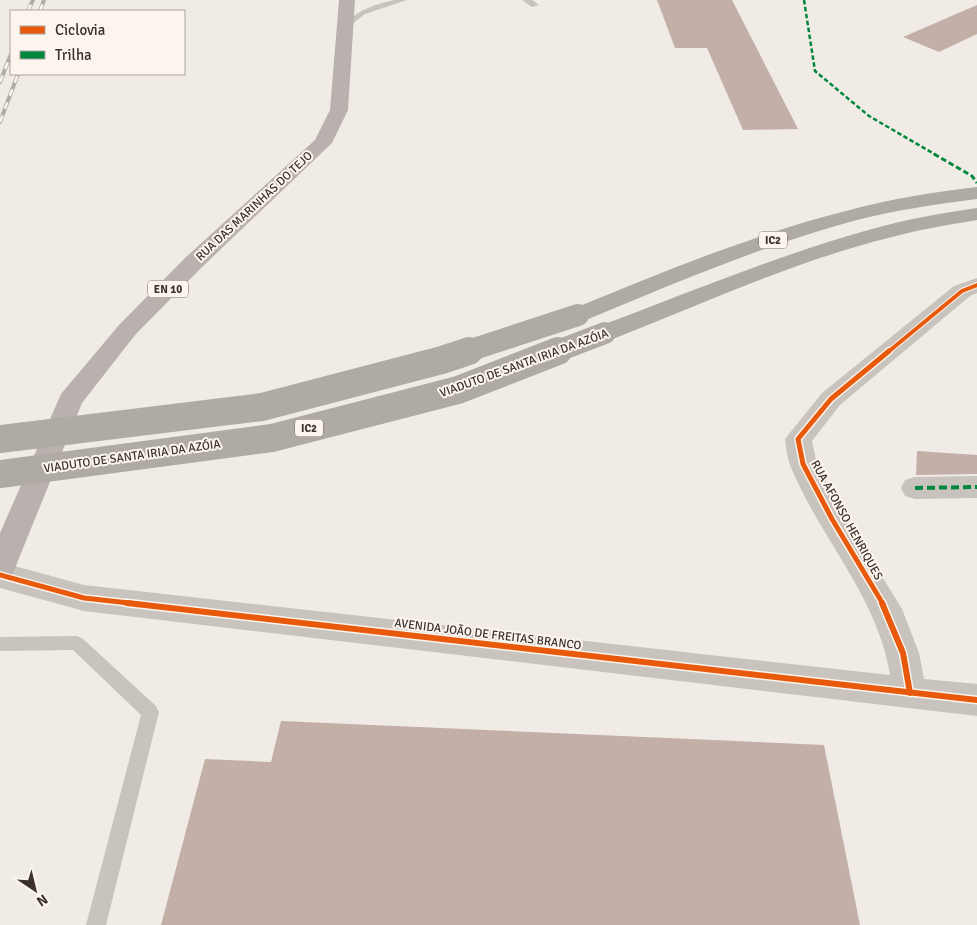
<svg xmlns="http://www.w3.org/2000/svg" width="977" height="925" viewBox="0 0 977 925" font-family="Signika,sans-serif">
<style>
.building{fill:#c3afa7}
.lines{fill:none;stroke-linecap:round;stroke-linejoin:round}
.lane{fill:#c9c3be;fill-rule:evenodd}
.street{fill:#c9c3be;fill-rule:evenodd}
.primary{fill:#b8b1ad;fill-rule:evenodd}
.highway{fill:#afaaa4;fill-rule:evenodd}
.rail-casing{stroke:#b1aca8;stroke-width:4}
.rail{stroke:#fbf5ee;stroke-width:2.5;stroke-dasharray:7;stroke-linecap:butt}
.highway-bridge-far1{stroke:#afaaa4;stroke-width:22}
.highway-bridge{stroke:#afaaa4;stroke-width:28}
.quiet-far2{stroke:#00873e;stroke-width:2.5;stroke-dasharray:4.5 2.5;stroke-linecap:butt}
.quiet-far1{stroke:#00873e;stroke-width:3;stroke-dasharray:5.5 3;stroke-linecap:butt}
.quiet{stroke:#00873e;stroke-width:4;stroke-dasharray:8 4;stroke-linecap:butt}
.cycleway-far2-casing{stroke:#fbf5ee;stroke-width:6}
.cycleway-far1-casing{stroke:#fbf5ee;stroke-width:8}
.cycleway-casing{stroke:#fbf5ee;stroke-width:9}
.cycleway-far2{stroke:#e8590c;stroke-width:4}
.cycleway-far1{stroke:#e8590c;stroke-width:5}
.cycleway{stroke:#e8590c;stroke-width:6}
.labels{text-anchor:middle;stroke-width:4;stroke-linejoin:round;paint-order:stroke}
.shield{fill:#fbf5ee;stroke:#756b66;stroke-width:1}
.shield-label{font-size:11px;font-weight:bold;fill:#3b302b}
.street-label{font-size:12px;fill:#3b302b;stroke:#fbf5ee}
</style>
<rect width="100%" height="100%" fill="#f0ebe5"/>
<path class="building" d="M 657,0 L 732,0 L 798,129 L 743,130 L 707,48 L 675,48 Z
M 977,5 L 977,34 L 939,52 L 903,37 Z
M 917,451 L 977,455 L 977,474 L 916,475 Z
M 281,721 L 824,745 L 860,925 L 161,925 L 205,759 L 271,762 Z"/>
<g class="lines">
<path class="lane" d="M 394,0 L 407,0 L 365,14 L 352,24 L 347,32 L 340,30 C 354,11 372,5 394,0 Z
M 522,0 L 532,0 L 539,5 L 532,7 Z
M 76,636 L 82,638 L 156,706 L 159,712 L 106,925 L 86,925 L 141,715 L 73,650 L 0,651 L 0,637 Z"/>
<path class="street" d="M 977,278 L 977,293 L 970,296 L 840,405 L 812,441 L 817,464 L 842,511 L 902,609 L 919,653 L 924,679 L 977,684 L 977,716 L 84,611 L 0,588 L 0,562 L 84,585 L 890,675 C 878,597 819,537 790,465 C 787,457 786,447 785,439 L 822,393 L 954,286 Z
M 977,476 L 977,498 L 915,499 L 905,496 L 901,488 L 905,480 L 915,477 Z"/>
<path class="primary" d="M 339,0 L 355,0 L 348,110 L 332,143 L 201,268 L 135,335 L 82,403 L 15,568 L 11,577 L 0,580 L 0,533 L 61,394 L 119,325 L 185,258 L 315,140 L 330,110 Z"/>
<path class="highway" d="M 977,187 L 977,199 C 937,204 896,210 857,220 C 764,245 675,283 586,320 L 578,322 L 570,320 L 566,315 L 570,310 C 660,273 751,235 846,211 C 889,199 933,192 977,187 Z
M 977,208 L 977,220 C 947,225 917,230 888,238 C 793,262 704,303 613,339 L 605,341 L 597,339 L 593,333 L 597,327 C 688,293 778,255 872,229 C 907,219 942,213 977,208 Z"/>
<g class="rail-casing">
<path id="rail" d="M 28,11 L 33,0
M 40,11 L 44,0
M 0,82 L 11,54
M 0,122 L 18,74"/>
</g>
<use href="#rail" class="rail"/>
<path class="highway-bridge-far1" d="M 465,352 L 578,315
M 555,352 L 605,333"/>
<path class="highway-bridge" d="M 0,439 L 262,407 L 442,360 L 469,351
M 0,474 L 272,438 L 458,390 L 558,351"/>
<path class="quiet-far2" d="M 804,0 L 815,71 L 869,116 L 936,155"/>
<path class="quiet-far1" d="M 934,154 L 972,176 L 977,183"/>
<path class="quiet" d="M 915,488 L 977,487"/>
<g class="cycleway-far2-casing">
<path id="cycleway-far2" d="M 888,352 L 962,291 L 977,285"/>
</g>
<g class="cycleway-far1-casing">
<path id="cycleway-far1" d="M 0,575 L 84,598 L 138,604
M 883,604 L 832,519 L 803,464 L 798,439 L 831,399 L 889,351"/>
</g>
<g class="cycleway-casing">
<path id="cycleway" d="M 127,603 L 977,700
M 882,603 L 903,653 L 910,693"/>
</g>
<use href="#cycleway-far2" class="cycleway-far2"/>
<use href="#cycleway-far1" class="cycleway-far1"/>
<use href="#cycleway" class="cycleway"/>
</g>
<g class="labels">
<g class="shield">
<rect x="759" y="231.5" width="28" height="17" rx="4"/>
<rect x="148" y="280.5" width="40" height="17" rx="4"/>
<rect x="295" y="419.5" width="28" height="17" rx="4"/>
</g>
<g class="shield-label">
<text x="773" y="244">IC2</text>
<text x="168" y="293">EN 10</text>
<text x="309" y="432">IC2</text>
</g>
<g class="street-label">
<text transform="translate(254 206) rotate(-43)" y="4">RUA DAS MARINHAS DO TEJO</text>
<text transform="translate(524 363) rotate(-20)" y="4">VIADUTO DE SANTA IRIA DA AZÓIA</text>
<text transform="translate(132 456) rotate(-8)" y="4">VIADUTO DE SANTA IRIA DA AZÓIA</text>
<text transform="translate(847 520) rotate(61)" y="4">RUA AFONSO HENRIQUES</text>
<text transform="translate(488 634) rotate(7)" y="4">AVENIDA JOÃO DE FREITAS BRANCO</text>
</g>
</g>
<rect x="10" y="10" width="175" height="65" fill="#fbf5ee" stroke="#aea6a0"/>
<rect x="20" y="26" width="25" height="8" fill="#e8590c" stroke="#aea6a0"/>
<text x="55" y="35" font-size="15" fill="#3b302b">Ciclovia</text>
<rect x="20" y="51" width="25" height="8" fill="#00873e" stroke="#aea6a0"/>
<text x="55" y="60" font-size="15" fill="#3b302b">Trilha</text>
<g transform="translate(35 890) rotate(145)" stroke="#fbf5ee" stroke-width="4" paint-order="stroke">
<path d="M0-4L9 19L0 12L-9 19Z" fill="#3b302b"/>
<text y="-8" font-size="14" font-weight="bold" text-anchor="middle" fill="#3b302b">N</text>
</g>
</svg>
